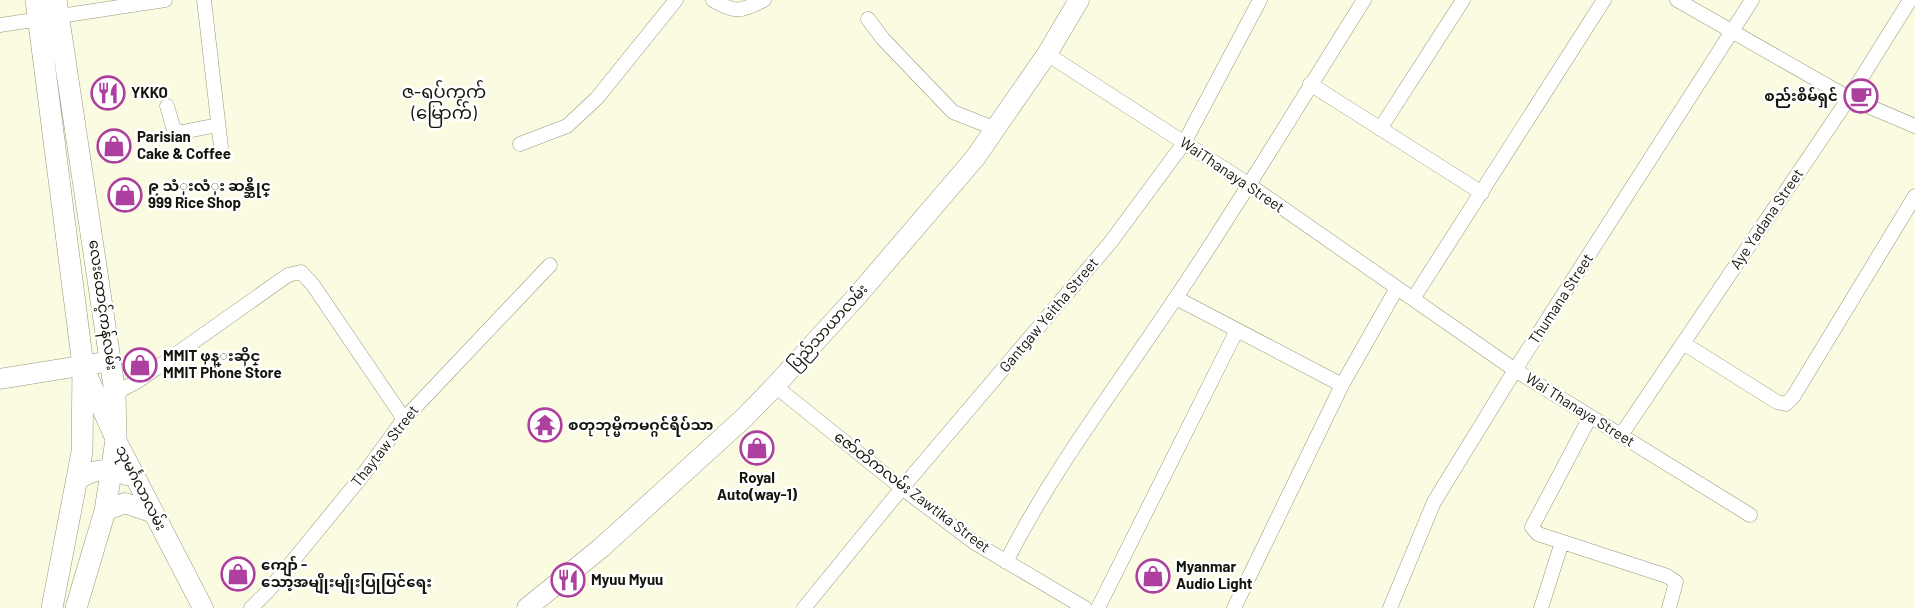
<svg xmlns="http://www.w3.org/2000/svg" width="1915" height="608" viewBox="0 0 1915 608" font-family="Barlow,'Noto Sans Myanmar',sans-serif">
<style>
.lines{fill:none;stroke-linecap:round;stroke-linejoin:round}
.street-casing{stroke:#96977e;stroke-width:15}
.secondary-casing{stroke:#96977e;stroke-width:21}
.primary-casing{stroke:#96977e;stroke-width:22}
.street{stroke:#fff;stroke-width:14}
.secondary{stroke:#fff;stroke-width:20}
.primary{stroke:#fff;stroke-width:21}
.labels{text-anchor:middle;stroke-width:5;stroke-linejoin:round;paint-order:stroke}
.poi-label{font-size:15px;font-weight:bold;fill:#14150b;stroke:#fff;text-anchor:start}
.street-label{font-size:15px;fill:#14150b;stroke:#fff}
.quarter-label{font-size:18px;fill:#14150b;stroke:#fff}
</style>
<rect width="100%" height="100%" fill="#fafbe0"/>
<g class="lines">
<g class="street-casing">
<path id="street" d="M 204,0 L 221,147
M 713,0 C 736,14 741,11 764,0
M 1677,0 L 1849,98 L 1915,126
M 868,19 L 883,39 L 953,112 L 996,129
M 0,25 L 165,0
M 1047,54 L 1248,184 L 1515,370 L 1750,515
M 1310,84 L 1482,193
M 167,106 L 174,130 L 182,132 L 218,125
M 1380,129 L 1463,0
M 520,144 L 567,126 L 597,98 L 676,0
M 1176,298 L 1342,385
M 1413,299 L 1604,0
M 1683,343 L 1777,402 L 1786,404 L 1793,397 L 1915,196
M 775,386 L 902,488 L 975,543 L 1085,608
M 115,393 L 138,381 L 288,275 L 301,272 L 313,285 L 404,419
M 1590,417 L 1532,527 L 1538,534 L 1667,576 L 1676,582 L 1669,608
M 1621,435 L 1849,98 L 1910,0
M 1006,562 C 1053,469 1117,386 1175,299 C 1241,201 1301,100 1364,0
M 251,608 L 269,590 L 363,475 L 404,419 L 550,265
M 804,608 L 902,488 L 1110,243 L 1184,143 L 1260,0
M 1098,608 L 1237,330
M 1234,608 L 1342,385 L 1397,288
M 1390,608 L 1434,502 L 1515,370 L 1752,0
M 1541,608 L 1562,542"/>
</g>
<g class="secondary-casing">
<path id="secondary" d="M 83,366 L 116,440 L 203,608
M 0,379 L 111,361
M 77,480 C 94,469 106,467 126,475
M 105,511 L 125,503 L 154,513
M 527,608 L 601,548 L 745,417 L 775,386 L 857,296 L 975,158 L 1047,54 L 1079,0"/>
</g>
<g class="primary-casing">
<path id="primary" d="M 36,0 L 83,366 L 82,452 L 52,608
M 56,0 L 115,393 L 116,440 L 105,511 L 76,608"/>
</g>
<use href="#street" class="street"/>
<use href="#secondary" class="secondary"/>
<use href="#primary" class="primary"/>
</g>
<defs>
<g id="restaurant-ring" transform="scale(1.725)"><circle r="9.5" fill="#fff" stroke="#ad409f" stroke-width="1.5"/><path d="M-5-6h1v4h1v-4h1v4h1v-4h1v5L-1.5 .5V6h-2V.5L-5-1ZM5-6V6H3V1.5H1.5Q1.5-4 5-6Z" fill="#ad409f"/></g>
<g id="cafe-ring" transform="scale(1.725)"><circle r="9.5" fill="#fff" stroke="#ad409f" stroke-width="1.5"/><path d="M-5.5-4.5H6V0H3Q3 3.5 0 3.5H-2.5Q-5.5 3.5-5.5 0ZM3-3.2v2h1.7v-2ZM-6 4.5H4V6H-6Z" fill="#ad409f"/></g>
<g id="shop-ring" transform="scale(1.725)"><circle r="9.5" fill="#fff" stroke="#ad409f" stroke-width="1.5"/><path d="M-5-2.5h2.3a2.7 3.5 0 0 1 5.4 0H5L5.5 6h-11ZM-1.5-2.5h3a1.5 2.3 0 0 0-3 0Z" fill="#ad409f"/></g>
<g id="temple-ring" transform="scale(1.725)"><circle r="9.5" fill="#fff" stroke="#ad409f" stroke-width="1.5"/><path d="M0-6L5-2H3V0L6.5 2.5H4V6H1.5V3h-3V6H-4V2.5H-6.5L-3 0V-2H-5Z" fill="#ad409f"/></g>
</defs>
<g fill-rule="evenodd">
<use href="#restaurant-ring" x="108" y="93"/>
<use href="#cafe-ring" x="1861" y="96"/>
<use href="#shop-ring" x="114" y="146"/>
<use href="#shop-ring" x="125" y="195"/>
<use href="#shop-ring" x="140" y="365"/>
<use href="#temple-ring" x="545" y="425"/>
<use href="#shop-ring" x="757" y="448"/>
<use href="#shop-ring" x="238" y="574"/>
<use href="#shop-ring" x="1153" y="576"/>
<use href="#restaurant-ring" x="568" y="580"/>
</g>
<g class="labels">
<g class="poi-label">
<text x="131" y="98">YKKO</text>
<text x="1838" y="101" text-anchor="end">စည်းစိမ်ရှင်</text>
<text x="137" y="142">Parisian<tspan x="137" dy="17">Cake &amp; Coffee</tspan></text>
<text x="148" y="191">၉ သံုးလံုး ဆန္ဆိုင္<tspan x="148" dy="17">999 Rice Shop</tspan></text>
<text x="163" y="361">MMIT ဖုန္းဆိုင္<tspan x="163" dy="17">MMIT Phone Store</tspan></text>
<text x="568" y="430">စတုဘုမ္မိကမဂ္ဂင်ရိပ်သာ</text>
<text x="757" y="483" text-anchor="middle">Royal<tspan x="757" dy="17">Auto(way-1)</tspan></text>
<text x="261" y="570">ကျော် -<tspan x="261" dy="17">သော့အမျိုးမျိုးပြုပြင်ရေး</tspan></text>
<text x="1176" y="572">Myanmar<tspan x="1176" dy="17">Audio Light</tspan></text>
<text x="591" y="585">Myuu Myuu</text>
</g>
<g class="street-label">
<text transform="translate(1232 175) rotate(34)" y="5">WaiThanaya Street</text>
<text transform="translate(1767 219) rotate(-56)" y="5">Aye Yadana Street</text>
<text transform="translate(1561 299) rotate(-57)" y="5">Thumana Street</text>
<text transform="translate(103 305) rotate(82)" y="5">လေးထောင့်ကန်လမ်း</text>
<text transform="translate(1049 315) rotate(-50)" y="5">Gantgaw Yeitha Street</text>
<text transform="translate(828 327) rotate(-48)" y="5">ပြည်သာယာလမ်း</text>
<text transform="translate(1580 410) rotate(32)" y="5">Wai Thanaya Street</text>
<text transform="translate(385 446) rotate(-52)" y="5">Thaytaw Street</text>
<text transform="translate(141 488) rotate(63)" y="5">သုမင်္ဂလာလမ်း</text>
<text transform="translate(912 492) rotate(37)" y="5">ဇော်တိကလမ်း Zawtika Street</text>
</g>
<g class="quarter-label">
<text x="444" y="98">ဇ-ရပ်ကွက်<tspan x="444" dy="21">(မြောက်)</tspan></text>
</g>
</g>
</svg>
